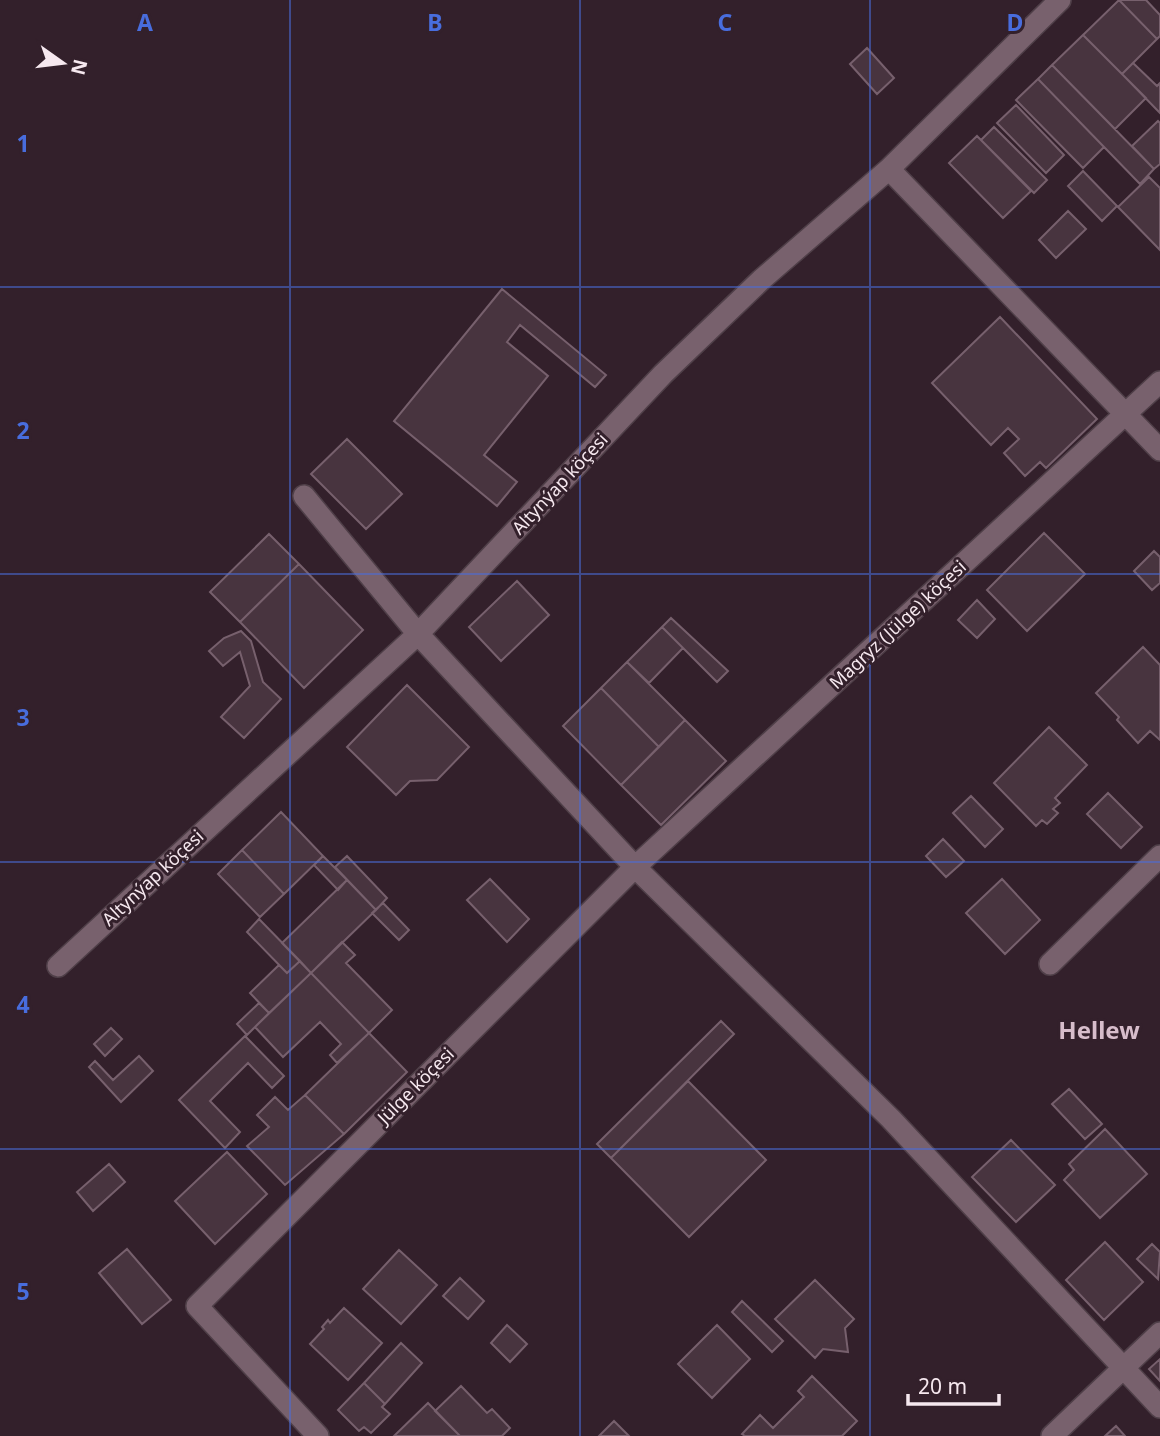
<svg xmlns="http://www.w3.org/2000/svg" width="1160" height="1436" viewBox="0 0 1160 1436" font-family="'Noto Sans',sans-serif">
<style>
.building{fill:#48343f;stroke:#77606d;stroke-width:2}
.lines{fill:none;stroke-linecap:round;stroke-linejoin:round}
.minor-casing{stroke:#4f3f48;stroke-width:24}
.minor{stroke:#78616d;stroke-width:21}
.grid{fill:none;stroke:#486ddd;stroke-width:2;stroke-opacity:0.55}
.labels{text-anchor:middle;stroke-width:6;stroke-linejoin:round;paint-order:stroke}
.street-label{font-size:18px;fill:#f6e8ef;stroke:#33202b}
.district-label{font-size:24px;font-weight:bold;fill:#d7bdcb;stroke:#33202b}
.grid-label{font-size:23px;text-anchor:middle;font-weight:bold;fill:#486ddd;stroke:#33202b;stroke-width:6;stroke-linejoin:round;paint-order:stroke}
</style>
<rect width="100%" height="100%" fill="#33202b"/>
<path class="building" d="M 1119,0 L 1146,0 L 1160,15 L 1160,36 L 1157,39 Z
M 1119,0 L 1157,39 L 1122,74 L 1083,35 Z
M 1083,35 L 1146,98 L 1115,129 L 1052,65 Z
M 867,48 L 894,78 L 877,94 L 850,64 Z
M 1133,63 L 1157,86 L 1160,83 L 1160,113 L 1122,74 Z
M 1052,65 L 1154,169 L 1140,184 L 1038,79 Z
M 1038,79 L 1104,147 L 1083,168 L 1016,100 Z
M 1016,105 L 1064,155 L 1046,173 L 997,123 Z
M 1158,121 L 1160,123 L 1160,164 L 1154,169 L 1132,146 Z
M 994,127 L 1047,180 L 1034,193 L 981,140 Z
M 977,136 L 1031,191 L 1003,218 L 949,163 Z
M 1083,171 L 1117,206 L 1102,221 L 1068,186 Z
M 1149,177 L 1160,188 L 1160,250 L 1118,207 Z
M 1068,211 L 1086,229 L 1056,258 L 1039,240 Z
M 502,289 L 606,375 L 595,387 L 520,325 L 507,342 L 548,376 L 484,455 L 517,482 L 497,506 L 394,421 Z
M 1000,317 L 1097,419 L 1046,468 L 1040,462 L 1025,476 L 1004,453 L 1019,439 L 1008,428 L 991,445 L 932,383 Z
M 347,439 L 402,494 L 366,529 L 311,474 Z
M 1044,533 L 1085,574 L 1027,631 L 987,590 Z
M 269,534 L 299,564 L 240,622 L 210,592 Z
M 1154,551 L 1160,557 L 1160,583 L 1152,590 L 1134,571 Z
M 299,564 L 363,630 L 304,688 L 240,622 Z
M 517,581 L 549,615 L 501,661 L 469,627 Z
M 977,600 L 995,619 L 977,638 L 958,620 Z
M 671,618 L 728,671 L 717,682 L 662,627 Z
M 662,627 L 683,648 L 649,683 L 627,662 Z
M 241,631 L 251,641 L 263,682 L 281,699 L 244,738 L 221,717 L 250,686 L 240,652 L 223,666 L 209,651 L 224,638 Z
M 1143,647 L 1160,665 L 1160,740 L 1150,731 L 1138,743 L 1117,720 L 1119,717 L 1096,693 Z
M 627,662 L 685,720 L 659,747 L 601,688 Z
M 407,685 L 469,747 L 437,780 L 410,781 L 396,795 L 347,747 Z
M 601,688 L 659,747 L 621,785 L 563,726 Z
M 685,720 L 726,761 L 661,825 L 621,785 Z
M 1049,727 L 1087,765 L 1055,798 L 1060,803 L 1053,809 L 1058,813 L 1047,824 L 1042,820 L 1036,826 L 994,783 Z
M 1108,793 L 1142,827 L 1121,848 L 1087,814 Z
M 971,796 L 1003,829 L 985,847 L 953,813 Z
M 281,812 L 323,856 L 284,894 L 242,850 Z
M 943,839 L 964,861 L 946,877 L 926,856 Z
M 242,850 L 284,894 L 260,917 L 218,874 Z
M 323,856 L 347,880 L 338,890 L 314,865 Z
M 347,856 L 387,898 L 376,910 L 335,867 Z
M 490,879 L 529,919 L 507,942 L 467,900 Z
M 1002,879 L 1040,920 L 1005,954 L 966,913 Z
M 347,880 L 376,910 L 311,973 L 282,943 Z
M 383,903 L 409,930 L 399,940 L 372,913 Z
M 259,919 L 300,961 L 287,973 L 247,932 Z
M 342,942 L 355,955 L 346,963 L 392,1010 L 369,1033 L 311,973 Z
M 300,961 L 311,973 L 269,1013 L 250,993 L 279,965 L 287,973 Z
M 311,973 L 369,1033 L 337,1063 L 330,1055 L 341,1044 L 320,1022 L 283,1057 L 255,1027 Z
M 259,1003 L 269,1013 L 247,1035 L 237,1024 Z
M 721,1021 L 734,1034 L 611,1158 L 597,1144 Z
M 111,1028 L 122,1039 L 105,1056 L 94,1044 Z
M 369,1033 L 407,1072 L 344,1134 L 305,1095 Z
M 245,1036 L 284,1076 L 272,1088 L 248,1063 L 210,1101 L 240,1132 L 225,1148 L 179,1100 Z
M 139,1056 L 153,1071 L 121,1102 L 89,1067 L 95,1061 L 113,1080 Z
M 688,1081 L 766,1160 L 689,1237 L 611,1158 Z
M 1069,1089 L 1102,1124 L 1085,1139 L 1052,1104 Z
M 305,1095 L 344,1134 L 285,1185 L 247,1146 L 269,1127 L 257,1115 L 275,1097 L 288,1110 Z
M 1105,1129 L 1147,1174 L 1100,1218 L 1064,1180 L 1074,1170 L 1069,1164 Z
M 1011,1140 L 1055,1185 L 1016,1222 L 972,1177 Z
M 227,1152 L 267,1194 L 215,1244 L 175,1201 Z
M 109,1164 L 125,1182 L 93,1211 L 77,1192 Z
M 1105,1242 L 1143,1282 L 1104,1320 L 1066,1280 Z
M 1152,1244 L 1160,1252 L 1158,1279 L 1137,1259 Z
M 127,1249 L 171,1300 L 142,1324 L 99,1273 Z
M 399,1250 L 437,1285 L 401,1324 L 363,1289 Z
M 460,1278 L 484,1301 L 468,1319 L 443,1296 Z
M 815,1280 L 854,1319 L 845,1328 L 848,1352 L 823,1349 L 815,1358 L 775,1319 Z
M 742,1301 L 783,1341 L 772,1352 L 732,1312 Z
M 344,1308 L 382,1343 L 348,1380 L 310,1344 L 324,1329 L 322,1327 L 328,1320 L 330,1323 Z
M 507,1325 L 527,1344 L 510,1362 L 491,1343 Z
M 717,1325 L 750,1359 L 712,1398 L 678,1364 Z
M 401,1343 L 422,1363 L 385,1404 L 364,1383 Z
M 1160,1359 L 1160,1381 L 1149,1369 Z
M 812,1376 L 857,1421 L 842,1436 L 745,1436 L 742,1434 L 760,1415 L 773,1428 L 804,1397 L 798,1391 Z
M 364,1383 L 385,1404 L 382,1407 L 390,1414 L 371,1433 L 364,1427 L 359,1431 L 338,1410 Z
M 461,1386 L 487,1413 L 492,1409 L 510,1428 L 502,1436 L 460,1436 L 435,1411 Z
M 428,1403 L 460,1436 L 394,1436 Z
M 614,1421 L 629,1436 L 599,1436 Z
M 1116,1426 L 1125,1436 L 1105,1436 Z"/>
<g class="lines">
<g class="minor-casing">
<path id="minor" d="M 889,169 L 1160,450
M 304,496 L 418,634 L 635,867 L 891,1119 L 1160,1407
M 1050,964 L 1160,856
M 58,966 L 418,634 L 663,374 L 761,280 L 889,169 L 1060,0
M 318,1436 L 197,1306 L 635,867 L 1160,382
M 1052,1436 L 1160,1333"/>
</g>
<use href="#minor" class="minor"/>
</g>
<path class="grid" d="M 290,0 L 290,1436M 580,0 L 580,1436M 870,0 L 870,1436M 0,287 L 1160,287M 0,574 L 1160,574M 0,862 L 1160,862M 0,1149 L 1160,1149"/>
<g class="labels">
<g class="street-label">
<text transform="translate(560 484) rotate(-47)" y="6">Altynýap köçesi</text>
<text transform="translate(898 625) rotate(-43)" y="6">Magryz (Jülge) köçesi</text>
<text transform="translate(153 878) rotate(-43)" y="6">Altynýap köçesi</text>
<text transform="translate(416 1086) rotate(-45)" y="6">Jülge köçesi</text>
</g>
<g class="district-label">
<text x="1099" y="1039">Hellew</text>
</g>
</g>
<g class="grid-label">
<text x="145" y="31">A</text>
<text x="435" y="31">B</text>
<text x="725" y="31">C</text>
<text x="1015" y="31">D</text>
<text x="23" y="152">1</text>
<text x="23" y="439">2</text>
<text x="23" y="726">3</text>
<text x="23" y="1013">4</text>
<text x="23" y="1300">5</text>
</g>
<g transform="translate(63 63) rotate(104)" stroke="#33202b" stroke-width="5" paint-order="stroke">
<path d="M0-5L12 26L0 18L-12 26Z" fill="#f6e8ef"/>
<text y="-10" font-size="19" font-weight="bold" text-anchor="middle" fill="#f6e8ef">N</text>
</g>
<path d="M908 1394v10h91v-10" fill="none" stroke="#f6e8ef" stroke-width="3.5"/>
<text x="918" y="1394" font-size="21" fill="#f6e8ef" stroke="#33202b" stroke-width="5" paint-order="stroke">20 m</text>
</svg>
